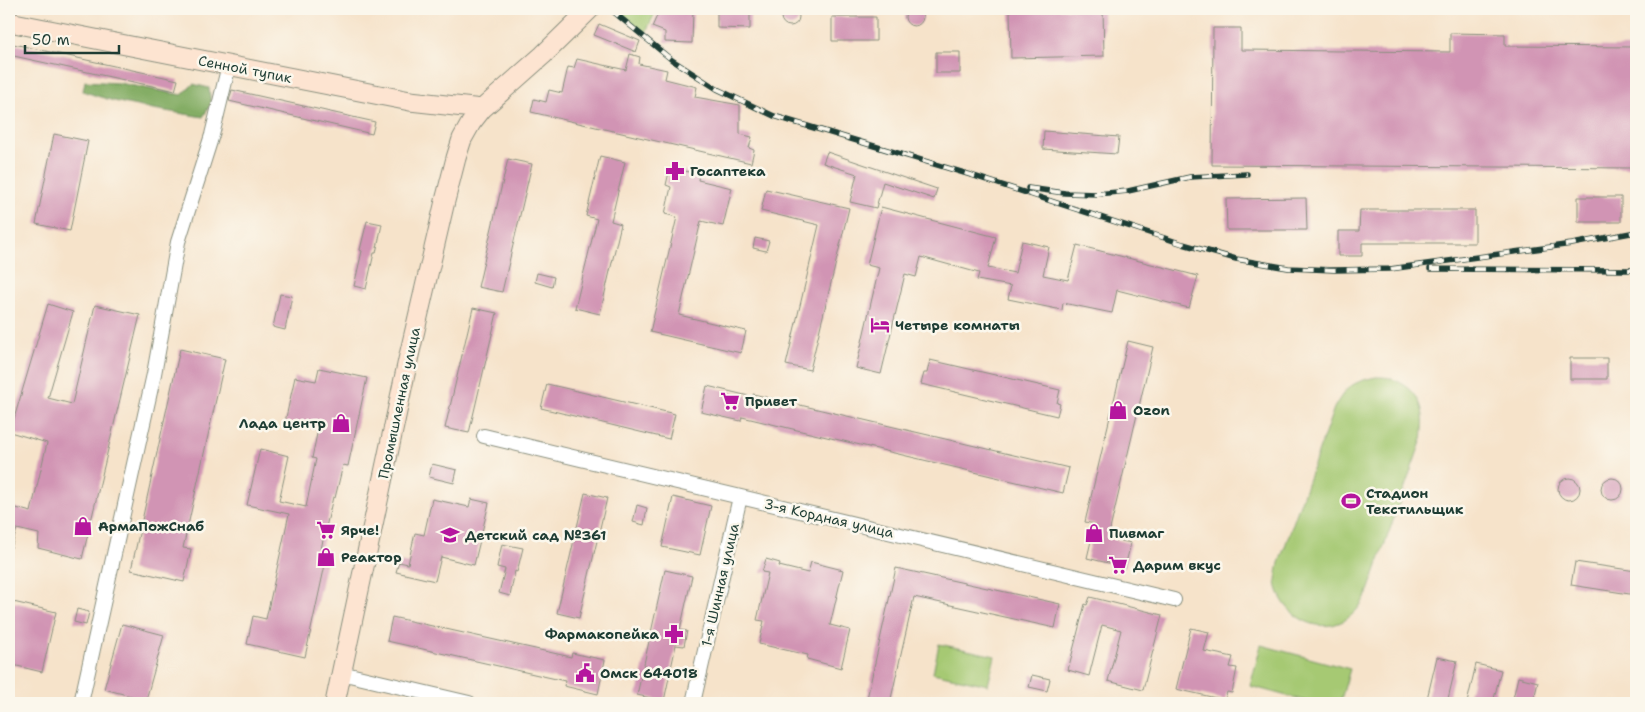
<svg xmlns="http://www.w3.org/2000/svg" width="1645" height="712" viewBox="0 0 1645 712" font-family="'Shantell Sans',sans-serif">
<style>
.green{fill:#a6c973;stroke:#628354}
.forest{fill:#84ad65;stroke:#52754c}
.building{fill:#d194b4}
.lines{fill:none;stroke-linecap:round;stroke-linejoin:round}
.minor-casing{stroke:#8a907f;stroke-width:16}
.secondary-casing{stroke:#8a907f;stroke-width:21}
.minor{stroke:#fff;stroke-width:14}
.secondary{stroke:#fde4d1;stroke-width:19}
.rail-casing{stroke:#1f3d34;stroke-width:5.5}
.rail{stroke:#fbf7ec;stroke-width:4;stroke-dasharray:11;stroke-linecap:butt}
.labels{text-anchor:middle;stroke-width:5;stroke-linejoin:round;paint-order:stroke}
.street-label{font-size:14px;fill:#1f3d34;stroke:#fbf7ec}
.poi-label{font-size:14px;font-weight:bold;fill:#1f3d34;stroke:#fbf7ec;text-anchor:start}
</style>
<rect width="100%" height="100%" fill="#fbf7ec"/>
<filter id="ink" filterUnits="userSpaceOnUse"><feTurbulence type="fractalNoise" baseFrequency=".02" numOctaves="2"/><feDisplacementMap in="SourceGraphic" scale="10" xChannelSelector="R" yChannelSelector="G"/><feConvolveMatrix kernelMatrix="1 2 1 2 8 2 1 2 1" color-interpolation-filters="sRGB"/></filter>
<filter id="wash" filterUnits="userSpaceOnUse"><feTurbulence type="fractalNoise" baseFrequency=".0096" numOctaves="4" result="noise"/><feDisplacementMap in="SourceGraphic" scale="20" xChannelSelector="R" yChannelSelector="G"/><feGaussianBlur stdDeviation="1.12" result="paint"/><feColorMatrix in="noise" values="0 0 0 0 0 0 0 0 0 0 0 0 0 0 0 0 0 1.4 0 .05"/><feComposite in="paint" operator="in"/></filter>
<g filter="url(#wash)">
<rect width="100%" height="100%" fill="#f6e3ca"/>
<path class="green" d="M 616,9 L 657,9 L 645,34 Z
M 1376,377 C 1382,377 1389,377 1395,380 C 1422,392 1426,412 1422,439 L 1367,594 C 1361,605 1356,613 1345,620 C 1316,637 1280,613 1276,582 C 1276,576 1278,569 1279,563 L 1334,408 C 1346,387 1352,382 1376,377 Z
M 939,644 L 995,656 L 988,685 L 933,673 Z
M 1261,645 L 1350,669 L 1340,703 L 1313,703 L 1250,686 Z"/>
<path class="forest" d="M 85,81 L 119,83 L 182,95 L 193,84 L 209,88 L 211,104 L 203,117 C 162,110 121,106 83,91 Z"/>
<g id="blocks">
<path class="building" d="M905 17a9 9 0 1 1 18 0a9 9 0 1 1-18 0Z
M781 17a9 9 0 1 1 18 0a9 9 0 1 1-18 0Z
M 660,9 L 693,9 L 692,43 L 665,42 L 665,32 L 652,27 Z
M 717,9 L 750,9 L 750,29 L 717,28 Z
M 1010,9 L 1103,9 L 1104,56 L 1011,58 Z
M 832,17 L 876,17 L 876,41 L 832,41 Z
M 599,24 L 640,41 L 636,52 L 594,35 Z
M 1213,28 L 1241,28 L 1241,50 L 1450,52 L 1450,33 L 1505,34 L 1505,46 L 1636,47 L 1636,168 L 1212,165 Z
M 9,43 L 178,80 L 175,91 L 9,55 Z
M 936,52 L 960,52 L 960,73 L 936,73 Z
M 630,54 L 640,57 L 639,64 L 667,70 L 665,79 L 697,87 L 695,97 L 740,105 L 740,134 L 752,137 L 749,148 L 754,150 L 751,163 L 531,112 L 534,99 L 546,102 L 549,90 L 562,93 L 568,67 L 574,68 L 577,59 L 626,70 Z
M 232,90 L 375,122 L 372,134 L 229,101 Z
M 1044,131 L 1119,137 L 1117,154 L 1043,149 Z
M 54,134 L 88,141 L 70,231 L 36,224 Z
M 827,152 L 937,189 L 934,199 L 883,182 L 876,208 L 850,202 L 857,174 L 823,163 Z
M 600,156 L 625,162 L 611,221 L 621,224 L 600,314 L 575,308 L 597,219 L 586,216 Z
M 508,159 L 532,164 L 502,292 L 478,287 Z
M 670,168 L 699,174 L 698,180 L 732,188 L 723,226 L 701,221 L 679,315 L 746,331 L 741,353 L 650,332 L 677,217 L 665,214 L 671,187 L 666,185 Z
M 766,189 L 849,208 L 810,370 L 786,365 L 819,225 L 761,211 Z
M 1578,197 L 1621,197 L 1621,222 L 1578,222 Z
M 1306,198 L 1307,230 L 1227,230 L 1226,199 Z
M 881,207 L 996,237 L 988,268 L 1015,273 L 1022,241 L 1049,247 L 1043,275 L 1068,280 L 1077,245 L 1198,276 L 1189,308 L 1117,290 L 1112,313 L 1063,303 L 1062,310 L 1008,299 L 1011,286 L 977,280 L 979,273 L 921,257 L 916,277 L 905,274 L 881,374 L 856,368 L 879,268 L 867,265 Z
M 1360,210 L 1475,210 L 1475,243 L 1362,243 L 1362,256 L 1338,256 L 1338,231 L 1359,231 Z
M 367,221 L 382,224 L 376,253 L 374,253 L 366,289 L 354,286 L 362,251 L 360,250 Z
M 755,238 L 769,241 L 766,251 L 753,248 Z
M 537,273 L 554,277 L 552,287 L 535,282 Z
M 280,294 L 292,296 L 285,330 L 273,327 Z
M 48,304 L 73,312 L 48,398 L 72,404 L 95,305 L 140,315 L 82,559 L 38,548 L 39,534 L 17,529 L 11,548 L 9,547 L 9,506 L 31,512 L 47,443 L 10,432 Z
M 473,308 L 497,313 L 469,433 L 445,428 Z
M 1128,341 L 1153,347 L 1108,538 L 1131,543 L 1125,567 L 1087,558 L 1095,524 L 1085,522 Z
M 180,349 L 225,359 L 183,548 L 191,549 L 184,582 L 131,570 Z
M 1570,358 L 1607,358 L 1607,379 L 1570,379 Z
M 930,360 L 1060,390 L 1057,403 L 1060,404 L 1057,416 L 921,384 L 924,373 L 927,373 Z
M 319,368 L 367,378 L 348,466 L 343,465 L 335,498 L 333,497 L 321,549 L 328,551 L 305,657 L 247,644 L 253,616 L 266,619 L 289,514 L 247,505 L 260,449 L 289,456 L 279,501 L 306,507 L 316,459 L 312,458 L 318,429 L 285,422 L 295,377 L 316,381 Z
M 547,384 L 675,414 L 669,439 L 541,408 Z
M 707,386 L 753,397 L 753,394 L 1069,468 L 1063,493 L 742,417 L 741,421 L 701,412 Z
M 432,464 L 457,470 L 454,483 L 429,477 Z
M1601 489a11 11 0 1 1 22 0a11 11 0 1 1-22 0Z
M1558 489a11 11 0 1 1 22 0a11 11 0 1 1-22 0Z
M 585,493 L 607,498 L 579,618 L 557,613 Z
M 673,497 L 711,506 L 700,555 L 662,547 Z
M 432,499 L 469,507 L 471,499 L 489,503 L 474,565 L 441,557 L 435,581 L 396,572 L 399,562 L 408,564 L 415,533 L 424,535 Z
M 637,505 L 647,508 L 644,525 L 633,522 Z
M 502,544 L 523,548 L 517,572 L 515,571 L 510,596 L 499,593 L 505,569 L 497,567 Z
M 766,559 L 780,563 L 779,566 L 808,573 L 811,562 L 843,570 L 830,625 L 850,630 L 841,668 L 807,659 L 808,655 L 759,644 L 764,621 L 757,620 L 768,573 L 762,572 Z
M 1575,562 L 1636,571 L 1636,595 L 1571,585 Z
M 896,568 L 1060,604 L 1055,628 L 914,597 L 890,703 L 866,703 Z
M 665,570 L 692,576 L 680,630 L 687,631 L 684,646 L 676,645 L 664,701 L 637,695 Z
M 1090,597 L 1162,615 L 1143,690 L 1108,681 L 1121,630 L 1102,625 L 1089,676 L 1068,670 L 1085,604 L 1087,605 Z
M 9,601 L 56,612 L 42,672 L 9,664 Z
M 77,609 L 89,612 L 86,625 L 74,622 Z
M 392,617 L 571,657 L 572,653 L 605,660 L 598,694 L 564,686 L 565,681 L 387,641 Z
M 122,624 L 164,635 L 146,700 L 104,689 Z
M 1191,628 L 1209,632 L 1204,651 L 1233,657 L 1230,667 L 1237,668 L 1232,693 L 1227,692 L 1225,700 L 1176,689 Z
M 1437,657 L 1457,661 L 1447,703 L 1426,703 Z
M 1476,664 L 1501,670 L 1493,703 L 1467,703 Z
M 1032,675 L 1050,679 L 1047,691 L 1029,687 Z
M 1518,677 L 1538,682 L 1533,703 L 1512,703 Z"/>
</g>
</g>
<g filter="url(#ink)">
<use href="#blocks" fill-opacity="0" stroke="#8a907f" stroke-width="1"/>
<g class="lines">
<g class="minor-casing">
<path id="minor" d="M 484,436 L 1174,600
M 341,673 L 469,703
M 81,703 L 154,374 L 178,242 L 212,135 L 229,65
M 693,703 L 740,497"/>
</g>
<g class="secondary-casing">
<path id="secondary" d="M 9,22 L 410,101 L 482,109
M 335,703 L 408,360 L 445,201 L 456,158 L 462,139 L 471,123 L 482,109 L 543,55 L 590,9"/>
</g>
<use href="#minor" class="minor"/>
<use href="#secondary" class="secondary"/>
<g class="rail-casing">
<path id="rail" d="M 610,9 L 672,60 L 717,89 L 774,116 L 971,175 L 1183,244 L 1236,259 L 1288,268 L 1334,270 L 1390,269 L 1572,244 L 1636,232
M 1028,188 L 1065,193 L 1097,194 L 1128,191 L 1190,177 L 1247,174
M 1430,269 L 1636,270"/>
</g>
<use href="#rail" class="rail"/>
</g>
</g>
<defs>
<g id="pharmacy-bare" transform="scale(1.5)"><path d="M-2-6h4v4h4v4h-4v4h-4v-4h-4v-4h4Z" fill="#b5179e" stroke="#fbf7ec" stroke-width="2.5" paint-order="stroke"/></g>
<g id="hotel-bare" transform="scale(1.5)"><path d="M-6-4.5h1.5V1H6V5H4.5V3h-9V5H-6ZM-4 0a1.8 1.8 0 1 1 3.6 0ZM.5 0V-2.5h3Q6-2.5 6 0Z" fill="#b5179e" stroke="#fbf7ec" stroke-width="2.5" paint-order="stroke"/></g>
<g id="supermarket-bare" transform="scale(1.5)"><path d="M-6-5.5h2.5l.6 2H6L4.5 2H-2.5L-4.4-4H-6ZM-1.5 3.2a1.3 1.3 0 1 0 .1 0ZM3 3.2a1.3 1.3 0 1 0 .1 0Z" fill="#b5179e" stroke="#fbf7ec" stroke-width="2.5" paint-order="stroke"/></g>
<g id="shop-bare" transform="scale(1.5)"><path d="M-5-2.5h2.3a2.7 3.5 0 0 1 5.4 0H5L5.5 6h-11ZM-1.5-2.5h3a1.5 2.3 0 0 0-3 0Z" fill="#b5179e" stroke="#fbf7ec" stroke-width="2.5" paint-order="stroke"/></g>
<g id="stadium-bare" transform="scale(1.5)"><path d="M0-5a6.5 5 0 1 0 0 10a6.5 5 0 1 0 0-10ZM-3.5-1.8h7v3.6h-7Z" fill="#b5179e" stroke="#fbf7ec" stroke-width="2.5" paint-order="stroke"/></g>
<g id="school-bare" transform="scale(1.5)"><path d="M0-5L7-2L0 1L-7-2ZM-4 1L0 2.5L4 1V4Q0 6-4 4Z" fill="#b5179e" stroke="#fbf7ec" stroke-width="2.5" paint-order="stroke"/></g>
<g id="civic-bare" transform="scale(1.5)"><path d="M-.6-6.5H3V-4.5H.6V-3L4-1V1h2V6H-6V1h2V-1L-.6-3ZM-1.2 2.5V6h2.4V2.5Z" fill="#b5179e" stroke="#fbf7ec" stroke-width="2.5" paint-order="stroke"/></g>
</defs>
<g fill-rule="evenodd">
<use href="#pharmacy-bare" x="675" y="171"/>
<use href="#hotel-bare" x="880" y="325"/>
<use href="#supermarket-bare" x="730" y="401"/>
<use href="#shop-bare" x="1118" y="410"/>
<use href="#shop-bare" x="341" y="423"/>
<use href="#stadium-bare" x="1351" y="501"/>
<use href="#shop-bare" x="83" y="526"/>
<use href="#supermarket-bare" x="326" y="530"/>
<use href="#shop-bare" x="1094" y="533"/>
<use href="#school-bare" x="450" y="535"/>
<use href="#shop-bare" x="326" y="557"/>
<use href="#supermarket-bare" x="1118" y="565"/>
<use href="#pharmacy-bare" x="674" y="634"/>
<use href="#civic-bare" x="585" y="673"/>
</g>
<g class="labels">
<g class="street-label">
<text transform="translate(245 69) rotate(11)" y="5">Сенной тупик</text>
<text transform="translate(399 403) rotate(-78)" y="5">Промышленная улица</text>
<text transform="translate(829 518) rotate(13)" y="5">3-я Кордная улица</text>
<text transform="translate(720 585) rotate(-77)" y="5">1-я Шинная улица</text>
</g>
<g class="poi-label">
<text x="690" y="176">Госаптека</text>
<text x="895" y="330">Четыре комнаты</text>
<text x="745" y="406">Привет</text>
<text x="1133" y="415">Ozon</text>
<text x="326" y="428" text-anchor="end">Лада центр</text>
<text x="1366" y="498">Стадион<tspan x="1366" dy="16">Текстильщик</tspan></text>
<text x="98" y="531">АрмаПожСнаб</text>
<text x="341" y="535">Ярче!</text>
<text x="1109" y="538">Пивмаг</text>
<text x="465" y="540">Детский сад №361</text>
<text x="341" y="562">Реактор</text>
<text x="1133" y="570">Дарим вкус</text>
<text x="659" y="639" text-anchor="end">Фармакопейка</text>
<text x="600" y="678">Омск 644018</text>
</g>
</g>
<rect width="1645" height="712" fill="none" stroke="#fbf7ec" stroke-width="30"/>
<path d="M25 45v8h94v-8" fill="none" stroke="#1f3d34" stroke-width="2.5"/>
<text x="32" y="45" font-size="15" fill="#1f3d34" stroke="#fbf7ec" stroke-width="4" paint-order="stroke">50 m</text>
</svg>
